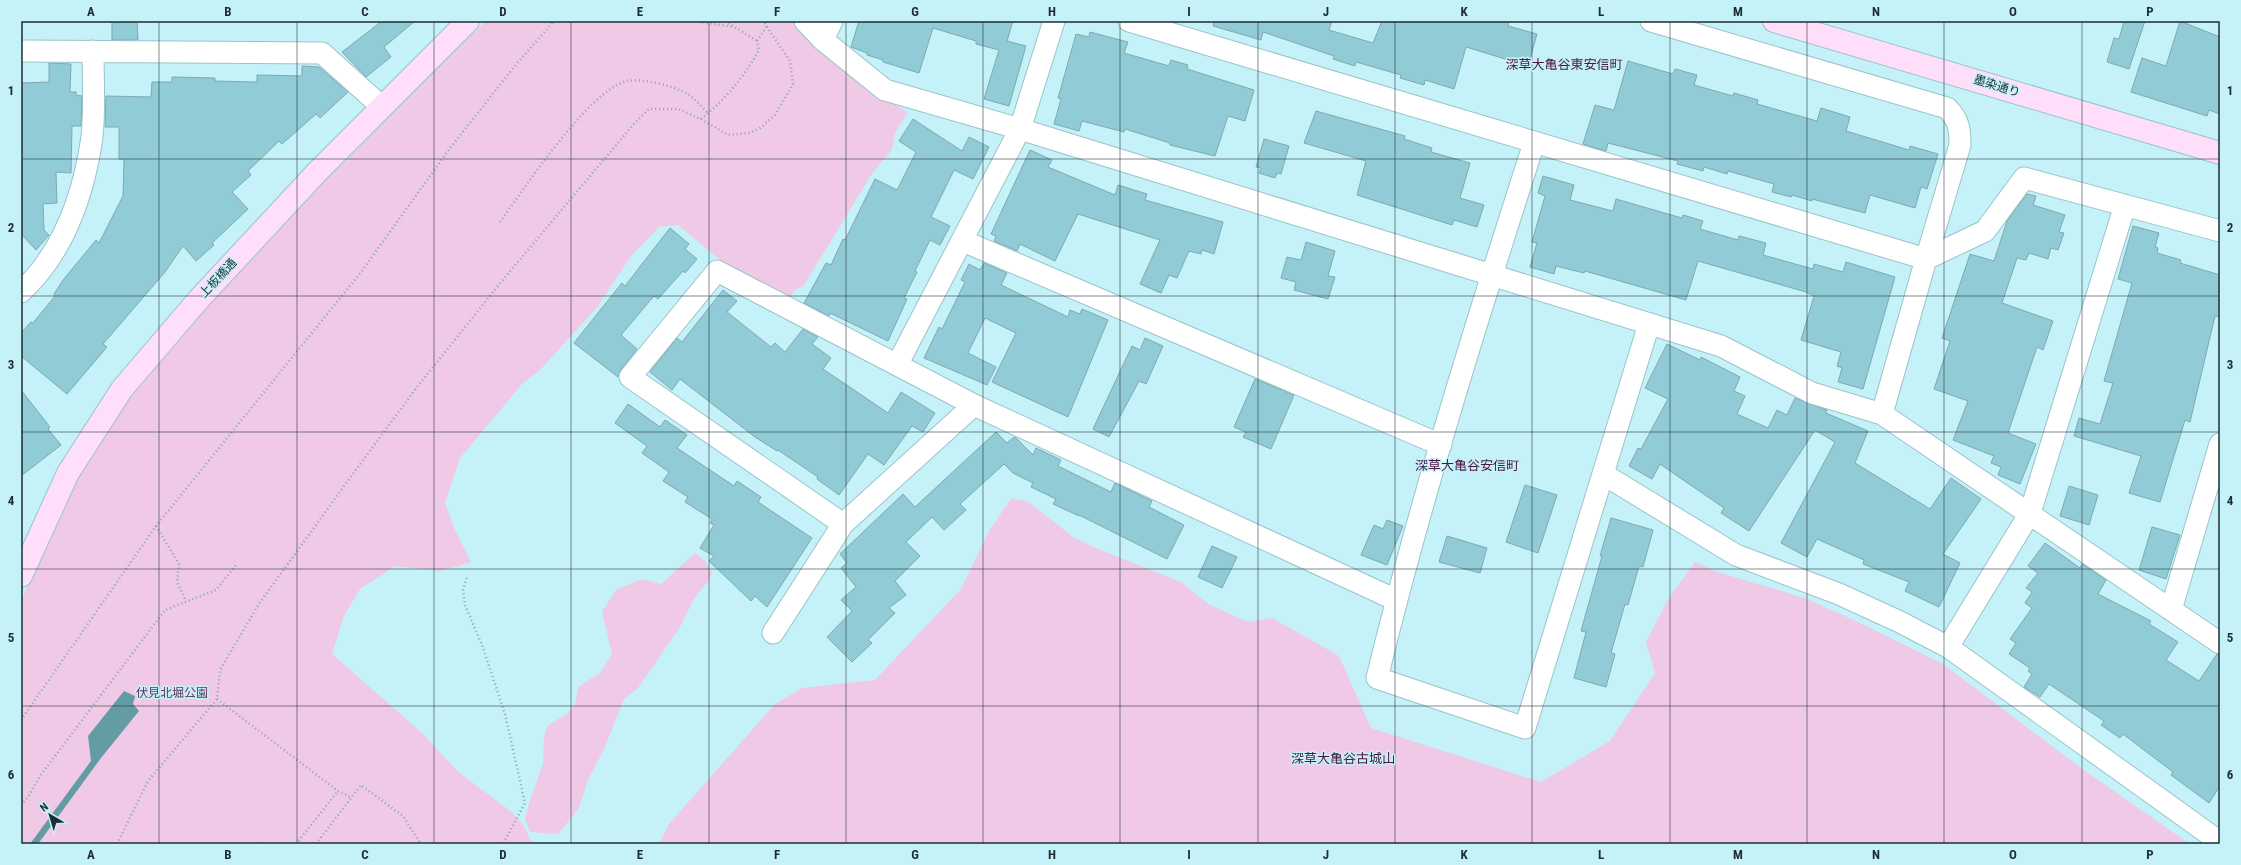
<svg xmlns="http://www.w3.org/2000/svg" width="2241" height="865" viewBox="0 0 2241 865" font-family="'Roboto Condensed','Noto Sans JP',sans-serif">
<style>
.green{fill:#efc9e6}
.water{fill:#639ca5}
.building{fill:#91cbd5;stroke:#7ea9b0}
.lines{fill:none;stroke-linecap:round;stroke-linejoin:round}
.street-casing{stroke:#99c4cb;stroke-width:23}
.secondary-casing{stroke:#99c4cb;stroke-width:24}
.path{stroke:#86a8ae;stroke-width:2.5;stroke-dasharray:1 3;stroke-linecap:butt}
.street{stroke:#fff;stroke-width:21}
.secondary{stroke:#fedef8;stroke-width:22}
.grid{fill:none;stroke:#1d2e31;stroke-width:1;stroke-opacity:0.55}
.labels{text-anchor:middle;stroke-width:3;stroke-linejoin:round;paint-order:stroke}
.street-label{font-size:12px;fill:#1d2e31;stroke:#c5f1f9}
.park-label{font-size:12px;fill:#63325a;stroke:#c5f1f9}
.neighbourhood-label{font-size:13px;fill:#4c1744;stroke:#c5f1f9}
.neatline{fill:none;stroke:#1d2e31;stroke-width:1.5}
.grid-label{font-size:13px;text-anchor:middle;font-weight:bold;fill:#1d2e31}
</style>
<rect width="100%" height="100%" fill="#c5f1f9"/>
<path class="green" d="M 486,21 L 801,21 L 874,92 L 908,112 L 895,133 L 892,150 L 873,172 L 804,285 L 794,291 L 788,300 L 721,261 L 678,225 L 659,227 L 631,256 L 598,306 L 539,371 L 522,384 L 460,458 L 445,503 L 455,530 L 471,562 L 441,571 L 395,566 L 360,589 L 344,616 L 332,654 L 423,734 L 457,771 L 513,813 L 523,825 L 533,844 L 21,844 L 21,601 L 74,481 L 121,408 L 210,302 L 289,220 L 319,184 L 345,162 L 437,67 Z
M 1011,499 L 1027,501 L 1073,537 L 1098,549 L 1181,582 L 1208,604 L 1248,622 L 1272,618 L 1339,656 L 1371,728 L 1541,782 L 1610,741 L 1655,673 L 1646,642 L 1670,596 L 1695,562 L 1717,572 L 1805,598 L 1862,624 L 1943,664 L 2085,771 L 2190,844 L 659,844 L 669,824 L 775,704 L 802,688 L 875,680 L 961,589 L 989,531 Z
M 695,553 L 705,561 L 712,573 L 709,580 L 694,599 L 680,627 L 638,688 L 624,699 L 604,749 L 588,780 L 579,808 L 558,834 L 530,832 L 525,820 L 529,803 L 543,764 L 544,737 L 547,726 L 567,714 L 575,704 L 578,687 L 600,673 L 612,654 L 602,612 L 616,590 L 642,579 L 661,584 Z"/>
<path class="water" d="M 124,691 L 135,696 L 133,704 L 139,711 L 101,758 L 38,844 L 30,844 L 91,761 L 88,736 Z"/>
<path class="building" d="M 112,21 L 137,21 L 138,40 L 112,40 Z
M 382,21 L 415,21 L 384,47 L 391,57 L 366,77 L 342,52 Z
M 859,21 L 1013,21 L 1007,41 L 1026,46 L 1009,106 L 984,99 L 999,50 L 976,44 L 976,41 L 933,28 L 919,73 L 883,62 L 883,60 L 867,55 L 867,53 L 851,47 Z
M 1214,21 L 1332,21 L 1329,30 L 1373,43 L 1382,21 L 1509,21 L 1508,26 L 1537,34 L 1528,66 L 1466,47 L 1454,89 L 1425,80 L 1424,85 L 1400,78 L 1401,75 L 1356,62 L 1355,66 L 1333,59 L 1334,56 L 1263,32 L 1261,40 L 1213,26 Z
M 2124,21 L 2145,21 L 2129,69 L 2107,62 L 2114,38 L 2119,39 Z
M 2180,21 L 2220,37 L 2220,114 L 2209,110 L 2207,116 L 2131,92 L 2142,58 L 2166,66 Z
M 1090,32 L 1128,42 L 1124,53 L 1169,66 L 1171,60 L 1188,65 L 1187,69 L 1254,90 L 1245,121 L 1228,116 L 1215,156 L 1170,145 L 1170,143 L 1125,129 L 1124,132 L 1082,121 L 1079,131 L 1054,124 L 1061,99 L 1058,98 L 1076,34 L 1089,37 Z
M 1628,61 L 1673,74 L 1675,69 L 1697,75 L 1694,85 L 1733,96 L 1734,93 L 1758,100 L 1757,104 L 1817,121 L 1821,108 L 1850,117 L 1846,131 L 1909,150 L 1910,146 L 1938,154 L 1927,189 L 1921,187 L 1915,208 L 1870,195 L 1865,213 L 1812,199 L 1812,201 L 1792,195 L 1791,197 L 1772,192 L 1774,184 L 1728,171 L 1727,174 L 1704,167 L 1703,171 L 1677,164 L 1678,161 L 1608,143 L 1606,151 L 1583,144 L 1595,105 L 1614,110 Z
M 49,63 L 71,64 L 70,92 L 76,92 L 76,95 L 82,96 L 81,126 L 72,126 L 71,173 L 56,172 L 57,203 L 43,204 L 44,230 L 49,235 L 36,250 L 21,234 L 21,83 L 49,82 Z
M 302,66 L 319,67 L 348,92 L 320,118 L 316,114 L 282,144 L 279,141 L 248,171 L 251,175 L 232,192 L 248,209 L 212,243 L 214,245 L 196,261 L 183,246 L 165,272 L 103,344 L 107,347 L 67,394 L 21,356 L 21,333 L 31,322 L 33,323 L 55,296 L 54,294 L 63,280 L 96,240 L 99,243 L 123,196 L 124,159 L 119,159 L 119,127 L 105,127 L 106,96 L 151,97 L 152,82 L 172,82 L 172,77 L 215,78 L 215,81 L 257,82 L 257,75 L 302,76 Z
M 1316,111 L 1405,136 L 1404,139 L 1432,148 L 1431,152 L 1470,163 L 1460,198 L 1484,205 L 1477,227 L 1454,220 L 1452,225 L 1357,195 L 1366,161 L 1304,143 Z
M 913,119 L 962,151 L 969,137 L 989,147 L 973,179 L 954,170 L 931,217 L 950,226 L 940,245 L 930,240 L 915,271 L 917,272 L 904,298 L 907,299 L 888,341 L 830,313 L 829,316 L 804,303 L 826,263 L 831,265 L 843,239 L 845,240 L 875,179 L 897,190 L 916,152 L 899,141 Z
M 1264,139 L 1289,146 L 1281,174 L 1277,173 L 1275,178 L 1259,173 L 1261,168 L 1256,167 Z
M 1030,150 L 1052,160 L 1048,167 L 1115,195 L 1118,185 L 1147,194 L 1145,200 L 1223,222 L 1214,254 L 1202,250 L 1201,254 L 1189,251 L 1177,278 L 1169,275 L 1161,293 L 1140,284 L 1160,240 L 1078,214 L 1055,261 L 1020,244 L 1017,251 L 994,241 L 996,236 L 991,234 Z
M 1543,176 L 1574,185 L 1570,200 L 1613,211 L 1616,199 L 1682,218 L 1683,215 L 1703,221 L 1700,229 L 1738,240 L 1739,236 L 1766,243 L 1763,255 L 1813,269 L 1814,264 L 1843,272 L 1846,262 L 1895,277 L 1863,389 L 1838,382 L 1842,368 L 1837,366 L 1841,352 L 1801,340 L 1814,296 L 1806,292 L 1698,261 L 1686,300 L 1585,271 L 1584,273 L 1556,266 L 1554,274 L 1530,267 L 1537,243 L 1532,242 L 1545,196 L 1538,193 Z
M 2027,194 L 2036,196 L 2033,205 L 2065,215 L 2059,232 L 2064,233 L 2058,250 L 2051,248 L 2048,259 L 2029,253 L 2026,260 L 2017,258 L 2002,303 L 2053,321 L 2043,350 L 2037,347 L 2008,433 L 2036,444 L 2020,484 L 1998,475 L 2001,467 L 1991,463 L 1994,456 L 1953,440 L 1968,401 L 1934,389 L 1950,341 L 1942,338 L 1970,254 L 1994,261 L 2007,221 Z
M 2133,226 L 2159,233 L 2155,247 L 2158,248 L 2157,253 L 2181,260 L 2180,263 L 2220,275 L 2220,317 L 2215,316 L 2190,422 L 2185,420 L 2160,502 L 2129,493 L 2141,456 L 2074,436 L 2079,418 L 2100,424 L 2113,383 L 2104,381 L 2132,283 L 2118,279 Z
M 670,228 L 689,244 L 685,249 L 697,259 L 685,273 L 683,271 L 658,299 L 654,296 L 621,335 L 637,349 L 621,369 L 618,377 L 574,343 L 622,283 L 625,286 Z
M 1306,242 L 1335,251 L 1328,276 L 1335,277 L 1328,299 L 1294,290 L 1296,282 L 1281,278 L 1287,257 L 1301,260 Z
M 984,263 L 1007,273 L 1001,285 L 1068,317 L 1070,310 L 1080,314 L 1082,309 L 1108,320 L 1068,417 L 992,382 L 1016,333 L 985,318 L 968,353 L 996,367 L 987,385 L 924,358 L 939,327 L 942,329 L 965,282 L 961,280 L 969,264 L 980,270 Z
M 723,290 L 737,301 L 727,312 L 771,347 L 775,343 L 785,352 L 803,329 L 818,337 L 812,344 L 831,358 L 823,369 L 888,413 L 901,392 L 935,413 L 923,432 L 912,426 L 884,465 L 868,454 L 839,495 L 817,479 L 818,477 L 778,450 L 777,451 L 755,437 L 680,379 L 672,390 L 650,372 L 677,338 L 682,342 Z
M 1145,338 L 1163,346 L 1146,384 L 1139,381 L 1109,437 L 1093,429 L 1132,346 L 1140,350 Z
M 1667,344 L 1700,360 L 1701,357 L 1740,377 L 1734,391 L 1745,396 L 1737,414 L 1768,428 L 1777,410 L 1787,415 L 1795,398 L 1827,410 L 1826,413 L 1868,431 L 1855,463 L 1930,509 L 1951,478 L 1981,499 L 1943,554 L 1960,563 L 1939,607 L 1905,591 L 1909,582 L 1863,564 L 1864,560 L 1817,539 L 1807,557 L 1781,543 L 1835,442 L 1815,430 L 1749,531 L 1721,513 L 1724,508 L 1660,464 L 1652,479 L 1629,466 L 1638,448 L 1641,449 L 1668,399 L 1645,388 Z
M 1255,379 L 1294,395 L 1271,449 L 1243,437 L 1246,432 L 1234,427 Z
M 21,390 L 50,427 L 48,429 L 61,445 L 21,476 Z
M 628,404 L 660,427 L 665,420 L 687,435 L 677,448 L 734,486 L 737,481 L 761,497 L 758,502 L 812,538 L 767,607 L 755,596 L 751,601 L 709,561 L 714,556 L 700,548 L 714,525 L 710,523 L 712,519 L 685,502 L 688,497 L 663,481 L 669,472 L 642,453 L 647,446 L 615,423 Z
M 996,432 L 1007,443 L 1014,437 L 1016,438 L 1033,455 L 1036,448 L 1061,460 L 1058,466 L 1111,492 L 1115,483 L 1152,501 L 1149,507 L 1184,525 L 1167,559 L 1079,515 L 1079,516 L 1053,504 L 1056,499 L 1031,487 L 1033,483 L 1013,473 L 1004,464 L 960,504 L 966,510 L 944,530 L 932,517 L 906,542 L 920,556 L 895,581 L 906,595 L 889,608 L 895,613 L 868,640 L 872,643 L 852,662 L 827,637 L 852,611 L 841,600 L 856,587 L 841,568 L 847,563 L 840,554 L 903,494 L 915,507 Z
M 1525,485 L 1557,495 L 1538,553 L 1506,542 Z
M 2069,486 L 2098,495 L 2089,525 L 2060,516 Z
M 1611,518 L 1653,530 L 1643,567 L 1639,566 L 1628,605 L 1625,604 L 1611,653 L 1615,654 L 1606,687 L 1574,678 L 1586,632 L 1581,631 L 1602,556 L 1600,556 Z
M 1387,520 L 1403,526 L 1387,565 L 1361,555 L 1374,525 L 1383,529 Z
M 2152,527 L 2180,535 L 2166,579 L 2139,570 Z
M 1447,536 L 1487,548 L 1480,573 L 1439,562 Z
M 2045,543 L 2080,568 L 2082,564 L 2106,580 L 2098,594 L 2151,621 L 2149,624 L 2178,642 L 2166,660 L 2199,681 L 2217,654 L 2220,655 L 2220,786 L 2209,803 L 2171,775 L 2173,772 L 2123,734 L 2120,738 L 2101,725 L 2104,721 L 2049,684 L 2040,697 L 2024,687 L 2032,674 L 2028,671 L 2030,668 L 2009,654 L 2016,643 L 2010,639 L 2032,608 L 2025,603 L 2032,592 L 2026,588 L 2038,573 L 2028,566 Z
M 1212,546 L 1237,557 L 1222,588 L 1198,577 Z"/>
<g class="lines">
<g class="street-casing">
<path id="street" d="M 805,21 L 823,40 L 885,90 L 1020,129 L 1721,346 L 1812,393 L 1882,414 L 2220,643
M 1129,21 L 1926,259 L 1985,231 L 2024,178 L 2220,231
M 1651,21 L 1947,108 C 1959,120 1960,129 1960,145 L 1926,259 L 1882,414
M 823,40 L 832,21
M 21,51 L 322,53 L 382,107
M 1534,143 C 1477,320 1421,498 1377,678 L 1525,728 L 1649,324
M 963,241 L 1441,445
M 21,292 C 64,252 84,193 92,137 C 95,109 93,79 93,51
M 897,365 L 1020,129 L 1054,21
M 1603,474 L 1736,555 L 1839,594 L 1900,622 L 1948,647 L 2220,842
M 843,524 L 630,377 L 717,271 L 974,405 L 1396,600
M 2171,610 L 2220,444
M 773,633 L 843,524 L 974,405
M 1948,647 L 2030,513 L 2125,205"/>
</g>
<g class="secondary-casing">
<path id="secondary" d="M 1774,21 L 2220,153
M 21,576 L 68,473 L 122,389 L 199,299 L 318,171 L 468,21"/>
</g>
<path class="path" d="M 695,21 L 734,27
M 725,21 L 757,41
M 701,119 C 725,100 744,77 759,50 L 757,41 L 767,26
M 500,222 C 524,189 589,90 627,81 C 641,78 675,86 688,94 C 695,99 702,107 708,113
M 156,526 L 179,564 L 177,582 L 186,601
M 467,578 L 463,589 L 465,605 L 482,645 L 505,714 L 525,803 L 503,844
M 217,699 L 338,791 L 352,798
M 21,720 L 156,526 L 362,271 L 451,147 L 514,67 L 554,21
M 21,805 L 28,797 L 40,776 L 165,610 L 216,590 L 236,565
M 117,844 L 148,781 L 217,699 L 220,670 L 259,604 L 344,486 L 417,387 L 506,276 L 633,125 L 649,109 L 678,109 L 701,119 L 728,135 L 750,133 L 760,128 L 775,115 L 793,84 L 790,61 L 763,21
M 259,844 L 265,844
M 296,844 L 338,791
M 316,844 L 361,785 L 403,816 L 421,844"/>
<use href="#street" class="street"/>
<use href="#secondary" class="secondary"/>
</g>
<path class="grid" d="M 159,21 L 159,844M 297,21 L 297,844M 434,21 L 434,844M 571,21 L 571,844M 709,21 L 709,844M 846,21 L 846,844M 983,21 L 983,844M 1120,21 L 1120,844M 1258,21 L 1258,844M 1395,21 L 1395,844M 1532,21 L 1532,844M 1670,21 L 1670,844M 1807,21 L 1807,844M 1944,21 L 1944,844M 2082,21 L 2082,844M 21,159 L 2220,159M 21,296 L 2220,296M 21,432 L 2220,432M 21,569 L 2220,569M 21,706 L 2220,706"/>
<g class="labels">
<g class="street-label">
<text transform="translate(1997 86) rotate(17)" y="4">墨染通り</text>
<text transform="translate(218 278) rotate(-47)" y="4">上板橋通</text>
</g>
<g class="park-label">
<text x="172" y="697">伏見北堀公園</text>
</g>
<g class="neighbourhood-label">
<text x="1564" y="69">深草大亀谷東安信町</text>
<text x="1467" y="470">深草大亀谷安信町</text>
<text x="1343" y="763">深草大亀谷古城山</text>
</g>
</g>
<rect width="2241" height="865" fill="none" stroke="#c5f1f9" stroke-width="44"/>
<g transform="translate(50 815) rotate(322)" stroke="#c5f1f9" stroke-width="3" paint-order="stroke">
<path d="M0-3L7 15L0 10L-7 15Z" fill="#1d2e31"/>
<text y="-6" font-size="11" font-weight="bold" text-anchor="middle" fill="#1d2e31">N</text>
</g>
<rect x="22" y="22" width="2197" height="821" class="neatline"/>
<g class="grid-label">
<text x="91" y="16">A</text>
<text x="228" y="16">B</text>
<text x="365" y="16">C</text>
<text x="503" y="16">D</text>
<text x="640" y="16">E</text>
<text x="777" y="16">F</text>
<text x="915" y="16">G</text>
<text x="1052" y="16">H</text>
<text x="1189" y="16">I</text>
<text x="1326" y="16">J</text>
<text x="1464" y="16">K</text>
<text x="1601" y="16">L</text>
<text x="1738" y="16">M</text>
<text x="1876" y="16">N</text>
<text x="2013" y="16">O</text>
<text x="2150" y="16">P</text>
<text x="11" y="95">1</text>
<text x="2230" y="95">1</text>
<text x="11" y="232">2</text>
<text x="2230" y="232">2</text>
<text x="11" y="369">3</text>
<text x="2230" y="369">3</text>
<text x="11" y="505">4</text>
<text x="2230" y="505">4</text>
<text x="11" y="642">5</text>
<text x="2230" y="642">5</text>
<text x="11" y="779">6</text>
<text x="2230" y="779">6</text>
<text x="91" y="859">A</text>
<text x="228" y="859">B</text>
<text x="365" y="859">C</text>
<text x="503" y="859">D</text>
<text x="640" y="859">E</text>
<text x="777" y="859">F</text>
<text x="915" y="859">G</text>
<text x="1052" y="859">H</text>
<text x="1189" y="859">I</text>
<text x="1326" y="859">J</text>
<text x="1464" y="859">K</text>
<text x="1601" y="859">L</text>
<text x="1738" y="859">M</text>
<text x="1876" y="859">N</text>
<text x="2013" y="859">O</text>
<text x="2150" y="859">P</text>
</g>
</svg>
